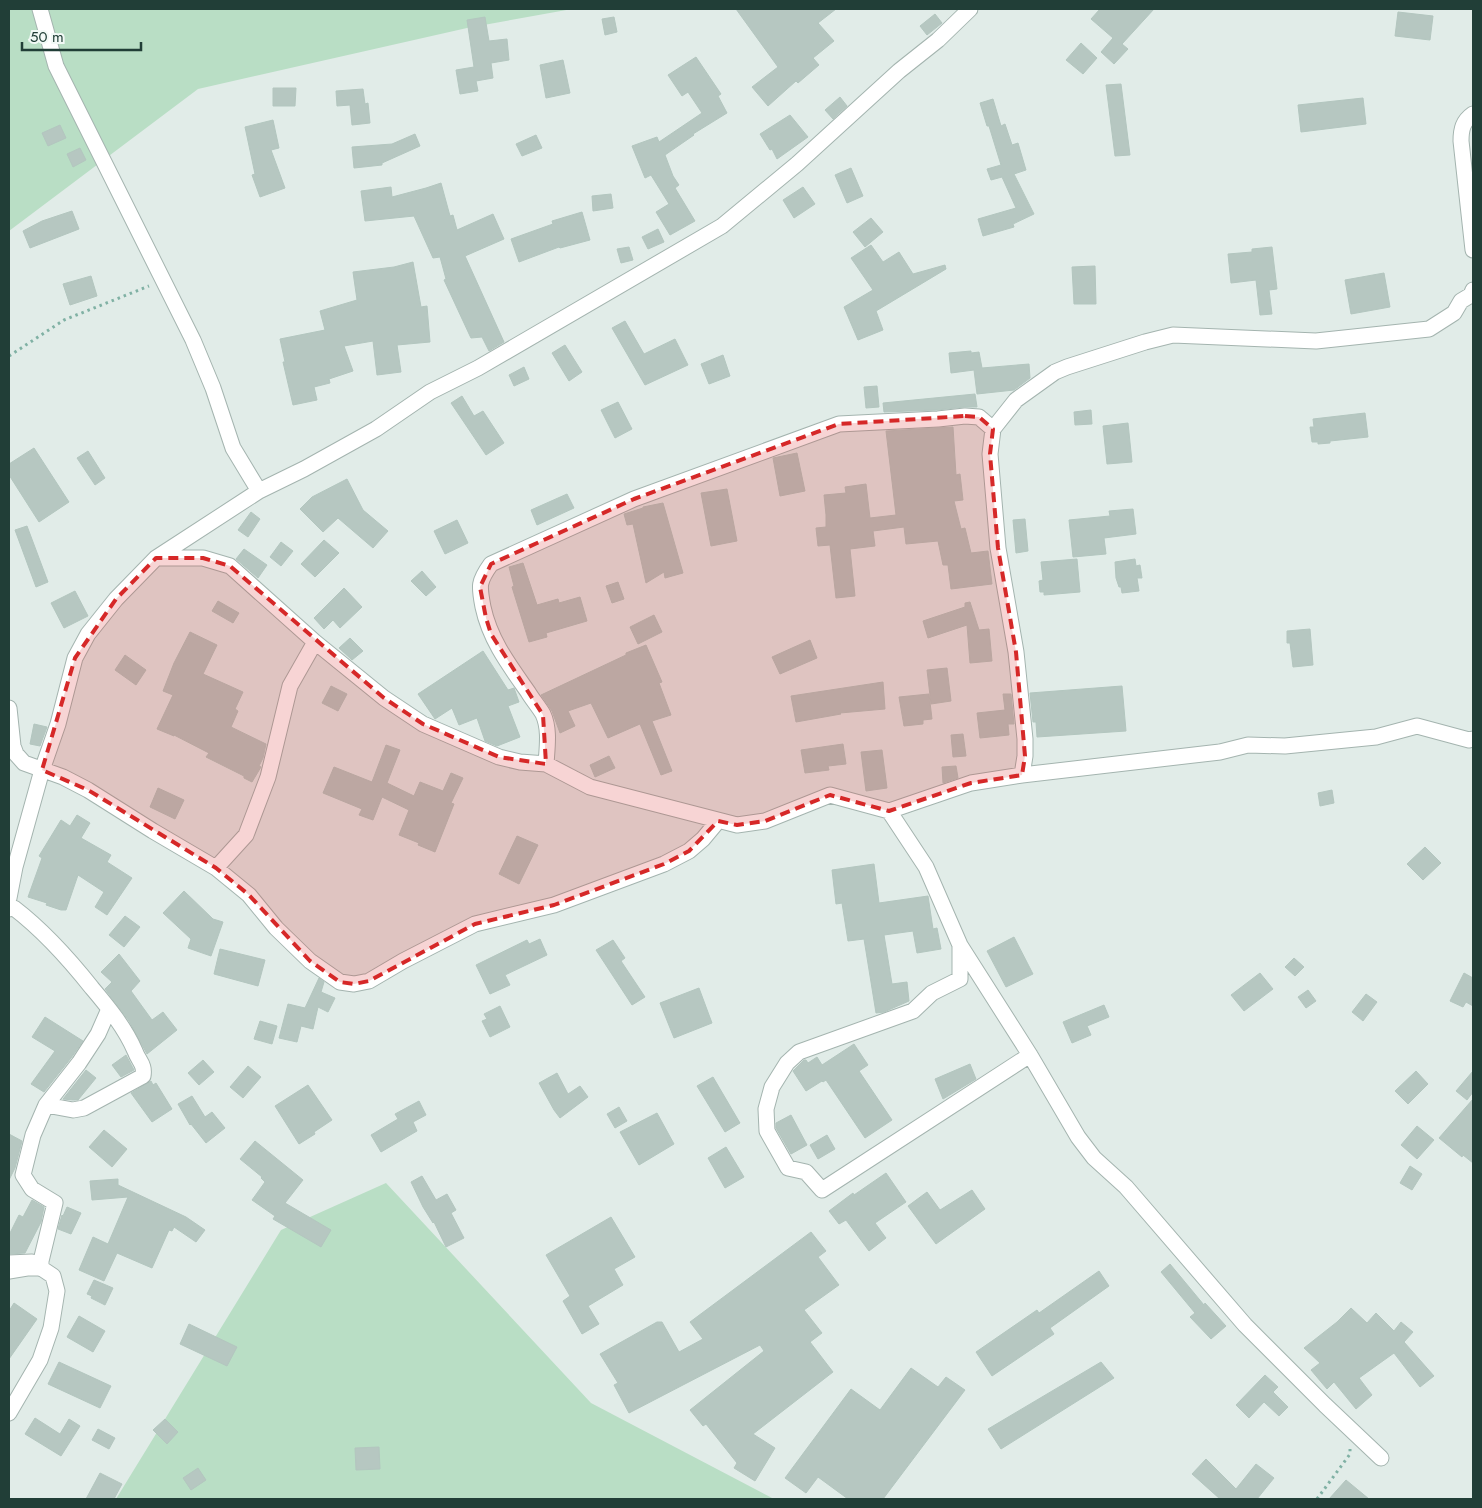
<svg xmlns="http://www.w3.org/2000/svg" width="1482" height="1508" viewBox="0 0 1482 1508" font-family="Jost,sans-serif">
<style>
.green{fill:#b9dec5}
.building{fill:#b6c7c1;stroke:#b3c6bf}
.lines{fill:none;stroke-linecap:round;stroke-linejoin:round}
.minor-casing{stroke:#a4b4af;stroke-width:17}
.tertiary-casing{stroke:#a4b4af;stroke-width:17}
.path{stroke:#80b1a4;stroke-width:3;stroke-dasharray:2.5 4;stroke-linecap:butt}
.minor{stroke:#fff;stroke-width:15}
.tertiary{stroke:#fff;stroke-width:15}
.marked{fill:#d62828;fill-opacity:0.2;stroke:#d62828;stroke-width:4;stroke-dasharray:10 6;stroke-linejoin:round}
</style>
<rect width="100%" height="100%" fill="#e1ece8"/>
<path class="green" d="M 9,9 L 572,9 L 467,28 L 198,89 L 9,231 Z
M 386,1183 L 591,1403 L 774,1499 L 116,1499 L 281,1230 Z"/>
<path class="building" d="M 736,9 L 836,9 L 818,23 L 834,41 L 813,58 L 819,65 L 798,83 L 796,81 L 768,106 L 752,87 L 778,67 Z
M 1100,9 L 1154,9 L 1122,44 L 1128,49 L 1114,64 L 1101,52 L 1113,38 L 1091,19 Z
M 1398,12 L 1433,16 L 1430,40 L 1395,36 Z
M 935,14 L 942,23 L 927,35 L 920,26 Z
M 485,17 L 489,41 L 507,39 L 509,60 L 491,63 L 493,78 L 476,81 L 478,91 L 460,94 L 456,70 L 474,67 L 467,20 Z
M 614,17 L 617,32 L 605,35 L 602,19 Z
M 1081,43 L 1097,58 L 1083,74 L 1066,60 Z
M 696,57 L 721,94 L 718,96 L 727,113 L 693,134 L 694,135 L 665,155 L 673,176 L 679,185 L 675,188 L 695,221 L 670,235 L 656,212 L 669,204 L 651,175 L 645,178 L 632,146 L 657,137 L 659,142 L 702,113 L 688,92 L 682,96 L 668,75 Z
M 563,60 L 570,93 L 546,98 L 540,65 Z
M 1121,84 L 1130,155 L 1115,156 L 1106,85 Z
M 273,88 L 296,88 L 295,106 L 273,106 Z
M 363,89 L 365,104 L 368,103 L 370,123 L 352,125 L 350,105 L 337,106 L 336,91 Z
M 840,97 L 847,106 L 833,119 L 825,110 Z
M 1363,98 L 1366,124 L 1301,132 L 1298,105 Z
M 993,99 L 1001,126 L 1005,124 L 1012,145 L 1018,143 L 1026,170 L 1014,174 L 1034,214 L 1013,224 L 1014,227 L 983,236 L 978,219 L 1016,208 L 1002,177 L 991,180 L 987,169 L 1001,165 L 989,126 L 987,126 L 980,103 Z
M 790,115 L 808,137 L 777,159 L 772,149 L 770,150 L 760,134 Z
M 273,120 L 279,148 L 271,150 L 285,188 L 260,197 L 252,175 L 255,174 L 245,127 Z
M 60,125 L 66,138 L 48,146 L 42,133 Z
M 415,134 L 420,146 L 382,163 L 382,165 L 354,168 L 352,147 L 392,144 Z
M 536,135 L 542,148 L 522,156 L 516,144 Z
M 80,148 L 86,160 L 73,167 L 67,154 Z
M 851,168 L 863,196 L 847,203 L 835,175 Z
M 441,183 L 450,216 L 453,215 L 457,230 L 493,214 L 504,239 L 465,256 L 504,342 L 489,351 L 482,337 L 471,338 L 470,336 L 444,280 L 446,279 L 440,257 L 433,258 L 414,216 L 365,221 L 361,191 L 391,187 L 392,197 L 426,188 Z
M 803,187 L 815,204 L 794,218 L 783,200 Z
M 611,194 L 613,208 L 593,211 L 592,196 Z
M 72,211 L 79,229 L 30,248 L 23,231 L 42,221 Z
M 582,212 L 590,240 L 560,248 L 559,247 L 519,262 L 511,239 L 553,224 L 552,221 Z
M 871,218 L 883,232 L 865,247 L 853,232 Z
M 658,229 L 664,242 L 648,249 L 642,237 Z
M 871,245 L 883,262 L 899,252 L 913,274 L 945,265 L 946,269 L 876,311 L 883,330 L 858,340 L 844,307 L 873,290 L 851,258 Z
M 629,247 L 633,260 L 621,263 L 617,249 Z
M 1272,247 L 1277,289 L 1269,290 L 1272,314 L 1260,315 L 1256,280 L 1231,283 L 1228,254 L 1252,252 L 1252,249 Z
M 413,262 L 421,307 L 427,306 L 430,342 L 397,345 L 401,372 L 377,375 L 373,341 L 344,346 L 353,371 L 329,379 L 330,383 L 314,387 L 317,400 L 293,405 L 283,362 L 285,362 L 280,339 L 325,330 L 320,311 L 357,300 L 353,272 L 394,267 Z
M 1095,266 L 1096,304 L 1074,304 L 1072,267 Z
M 1384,273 L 1390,307 L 1351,314 L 1345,280 Z
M 91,276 L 97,296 L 70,305 L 63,284 Z
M 625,321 L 644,354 L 675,339 L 688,365 L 645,385 L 612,328 Z
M 565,345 L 582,372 L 569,381 L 552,353 Z
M 971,351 L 971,353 L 979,352 L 982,368 L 1029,364 L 1030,378 L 1014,390 L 977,394 L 974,370 L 951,373 L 949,353 Z
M 723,355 L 730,376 L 709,384 L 701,364 Z
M 524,367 L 529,379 L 514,386 L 509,375 Z
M 877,386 L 879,407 L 866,408 L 864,387 Z
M 975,394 L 977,407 L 964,407 L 937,410 L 884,412 L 883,403 Z
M 462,396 L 474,416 L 483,411 L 504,443 L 486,455 L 451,403 Z
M 618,402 L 632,429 L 615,438 L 601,410 Z
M 1091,410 L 1092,424 L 1075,425 L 1074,412 Z
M 1365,413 L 1368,437 L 1330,441 L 1330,443 L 1318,444 L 1318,442 L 1312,442 L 1310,427 L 1314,427 L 1313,419 Z
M 1128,423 L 1132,462 L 1107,464 L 1103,426 Z
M 953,427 L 956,475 L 960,474 L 963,500 L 954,501 L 961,529 L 965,528 L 971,553 L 988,551 L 992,584 L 951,589 L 948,565 L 943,565 L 938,541 L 906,544 L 904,527 L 873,531 L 875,546 L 850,549 L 855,596 L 836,598 L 830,545 L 818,546 L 816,528 L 826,527 L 826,515 L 824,495 L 846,493 L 845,487 L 866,484 L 870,518 L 896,515 L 886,431 Z
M 34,448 L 69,502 L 39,522 L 9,475 L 9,464 Z
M 88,451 L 105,478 L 95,485 L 77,458 Z
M 797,453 L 805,491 L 780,496 L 773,458 Z
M 347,479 L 363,510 L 388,531 L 373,548 L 338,518 L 323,532 L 300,509 L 312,497 Z
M 727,489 L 737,541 L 711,546 L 701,493 Z
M 567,494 L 574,508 L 537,525 L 531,510 Z
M 663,503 L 683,573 L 665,578 L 664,572 L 646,583 L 633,524 L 627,525 L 624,514 L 643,508 L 643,507 Z
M 1133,509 L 1136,534 L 1104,538 L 1106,554 L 1073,557 L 1069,520 L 1110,516 L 1109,511 Z
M 251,512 L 260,519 L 248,537 L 238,530 Z
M 1025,519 L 1028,551 L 1016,553 L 1013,520 Z
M 457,520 L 468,543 L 445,554 L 434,531 Z
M 27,526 L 48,582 L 36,587 L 15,530 Z
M 324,540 L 339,553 L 315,577 L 301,564 Z
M 281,542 L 293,551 L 281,566 L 270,557 Z
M 244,549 L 267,565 L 258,578 L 236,559 Z
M 1077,559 L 1080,592 L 1044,595 L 1044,592 L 1040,592 L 1039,581 L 1043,580 L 1041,562 Z
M 1135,559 L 1136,566 L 1140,565 L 1142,578 L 1137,578 L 1139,591 L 1122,593 L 1121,587 L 1119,587 L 1116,578 L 1115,562 Z
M 523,563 L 537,605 L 558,599 L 559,603 L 580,597 L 587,621 L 546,633 L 547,637 L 529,642 L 512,587 L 514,586 L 509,567 Z
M 422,571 L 436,587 L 426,596 L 411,581 Z
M 618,582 L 624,599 L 612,603 L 606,586 Z
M 344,588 L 362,607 L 340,628 L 333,620 L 324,629 L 314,618 Z
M 75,591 L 88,616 L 64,628 L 51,603 Z
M 218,601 L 239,613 L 233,623 L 212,611 Z
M 970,602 L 979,630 L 989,629 L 992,661 L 970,663 L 967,625 L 928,638 L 923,621 L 965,607 L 965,603 Z
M 654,615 L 662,632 L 638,644 L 630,627 Z
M 1310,629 L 1313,665 L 1293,667 L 1290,643 L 1287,643 L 1287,631 Z
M 190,632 L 217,645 L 203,674 L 243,692 L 235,709 L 238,711 L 231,727 L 266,744 L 263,758 L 259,766 L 261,767 L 252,782 L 244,778 L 244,776 L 206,757 L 209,753 L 174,735 L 174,736 L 157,729 L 173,695 L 163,691 L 174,663 Z
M 350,638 L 363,651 L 352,660 L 339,648 Z
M 810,640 L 817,658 L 780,674 L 772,657 Z
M 646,645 L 662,682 L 659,683 L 671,715 L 652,721 L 672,771 L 661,775 L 640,724 L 608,738 L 591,703 L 568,711 L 575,726 L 560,733 L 552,711 L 541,695 L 626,655 L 626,653 Z
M 483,651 L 508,690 L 514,688 L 519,702 L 508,706 L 520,737 L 497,746 L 485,741 L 477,718 L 459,725 L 452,708 L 435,719 L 418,694 Z
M 125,655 L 146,670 L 136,685 L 115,670 Z
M 947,668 L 951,701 L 931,704 L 927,670 Z
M 883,682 L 885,709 L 840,713 L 841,714 L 796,722 L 791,696 Z
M 331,686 L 347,694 L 338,711 L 322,703 Z
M 1122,686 L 1126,731 L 1037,737 L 1036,722 L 1033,722 L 1030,693 Z
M 929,694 L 932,719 L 923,720 L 923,724 L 904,726 L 899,697 Z
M 1003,694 L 1011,694 L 1014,724 L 1008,724 L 1009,735 L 980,738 L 977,713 L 1005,710 Z
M 34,724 L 47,727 L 40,746 L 30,744 Z
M 963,734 L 966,756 L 953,757 L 951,735 Z
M 843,744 L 846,764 L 828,766 L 829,770 L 805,773 L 801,750 Z
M 386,745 L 400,750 L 387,783 L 414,796 L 420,782 L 443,791 L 451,773 L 463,778 L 451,803 L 454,804 L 435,852 L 418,845 L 419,843 L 399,835 L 409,810 L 382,797 L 373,820 L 359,815 L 362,809 L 323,793 L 334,767 L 372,782 Z
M 882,750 L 887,788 L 866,791 L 861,752 Z
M 609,756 L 615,768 L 595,777 L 590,765 Z
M 956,766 L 958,778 L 943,783 L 942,767 Z
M 158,788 L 184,800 L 175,819 L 150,807 Z
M 1332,790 L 1334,803 L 1320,806 L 1318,793 Z
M 77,815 L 90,823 L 81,838 L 111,855 L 107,862 L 132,878 L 107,915 L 95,907 L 104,892 L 78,875 L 66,910 L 61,910 L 46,905 L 47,903 L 28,897 L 42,858 L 39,856 L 61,820 L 70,826 Z
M 517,836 L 538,845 L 519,884 L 499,874 Z
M 1425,847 L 1441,863 L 1423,880 L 1407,864 Z
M 874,864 L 879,903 L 928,896 L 933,929 L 937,928 L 941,949 L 917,953 L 913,931 L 884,935 L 892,984 L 907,982 L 909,1001 L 884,1012 L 876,1013 L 864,939 L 848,941 L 842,903 L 836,904 L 832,870 Z
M 184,891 L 213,919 L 223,922 L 211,956 L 188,948 L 191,939 L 163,913 Z
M 125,916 L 140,927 L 124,947 L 109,935 Z
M 1014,937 L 1033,974 L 1006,987 L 987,951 Z
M 540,939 L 547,955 L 505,975 L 510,985 L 490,994 L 476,965 L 527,940 L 529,944 Z
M 613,940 L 625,958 L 621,961 L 645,997 L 632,1005 L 596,950 Z
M 220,949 L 265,960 L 258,986 L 214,974 Z
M 119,954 L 140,981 L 131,991 L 152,1020 L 163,1012 L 177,1030 L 147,1054 L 129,1021 L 105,989 L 112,982 L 101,972 Z
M 1294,958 L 1304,967 L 1295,976 L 1285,967 Z
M 1260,973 L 1273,989 L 1244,1011 L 1231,995 Z
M 1464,973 L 1473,978 L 1473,1006 L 1466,1002 L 1463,1007 L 1450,1001 Z
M 319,978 L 324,982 L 321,992 L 335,998 L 328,1012 L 318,1007 L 313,1029 L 301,1026 L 297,1042 L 279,1038 L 288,1004 L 305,1008 Z
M 699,988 L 712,1023 L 674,1038 L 660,1003 Z
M 1308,990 L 1316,1001 L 1306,1008 L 1298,997 Z
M 1366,994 L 1377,1002 L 1363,1021 L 1352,1012 Z
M 1104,1005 L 1109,1017 L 1087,1026 L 1091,1035 L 1072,1043 L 1063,1022 Z
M 500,1006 L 510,1027 L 490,1037 L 482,1021 L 487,1019 L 484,1014 Z
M 45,1017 L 83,1041 L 71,1058 L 44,1092 L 31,1084 L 55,1051 L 32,1037 Z
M 260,1021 L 277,1026 L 272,1044 L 254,1039 Z
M 854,1044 L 868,1065 L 859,1071 L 892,1120 L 865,1138 L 826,1080 L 823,1082 L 822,1081 L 806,1091 L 793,1071 L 804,1060 L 806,1060 L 808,1063 L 817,1057 L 822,1065 Z
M 126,1055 L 134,1070 L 121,1077 L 112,1065 Z
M 203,1060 L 214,1072 L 199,1085 L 188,1073 Z
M 970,1064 L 976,1079 L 943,1099 L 935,1079 Z
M 248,1066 L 261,1077 L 243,1098 L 230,1087 Z
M 86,1070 L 96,1078 L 78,1100 L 73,1100 L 63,1099 Z
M 1416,1071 L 1428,1084 L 1408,1104 L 1395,1091 Z
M 1473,1071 L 1473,1092 L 1467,1100 L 1456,1091 Z
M 557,1073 L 568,1094 L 580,1086 L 588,1097 L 560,1118 L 554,1110 L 539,1083 Z
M 713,1077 L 740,1123 L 725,1132 L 697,1086 Z
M 151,1081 L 153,1085 L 156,1083 L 172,1109 L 152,1122 L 131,1093 Z
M 308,1085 L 332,1120 L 314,1132 L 315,1134 L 299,1144 L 275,1106 Z
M 192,1096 L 205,1117 L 212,1112 L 225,1128 L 206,1143 L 191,1124 L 190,1125 L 178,1104 Z
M 1473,1099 L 1473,1163 L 1463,1155 L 1462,1157 L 1439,1138 Z
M 419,1101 L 426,1115 L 413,1122 L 417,1131 L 381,1152 L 371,1135 L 398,1119 L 395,1114 Z
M 619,1107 L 627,1121 L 615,1128 L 607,1114 Z
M 657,1113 L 674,1144 L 639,1165 L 620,1132 Z
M 791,1115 L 807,1145 L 791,1154 L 776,1128 L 776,1123 Z
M 1417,1126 L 1434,1140 L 1417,1159 L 1401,1145 Z
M 104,1130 L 127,1149 L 112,1167 L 89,1147 Z
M 9,1134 L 22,1141 L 15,1168 L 9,1180 Z
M 827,1135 L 835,1149 L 818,1159 L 810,1145 Z
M 255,1141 L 303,1180 L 285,1203 L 331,1230 L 321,1247 L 273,1219 L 275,1216 L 252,1200 L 265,1182 L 261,1178 L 262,1177 L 240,1159 Z
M 726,1147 L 744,1177 L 725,1188 L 708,1158 Z
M 1410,1166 L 1422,1174 L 1412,1190 L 1400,1183 Z
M 886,1173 L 906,1202 L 875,1223 L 886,1238 L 869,1251 L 846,1220 L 839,1224 L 829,1211 L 853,1193 L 854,1195 Z
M 422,1176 L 436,1200 L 447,1194 L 456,1210 L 451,1213 L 464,1238 L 446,1247 L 434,1222 L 433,1223 L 423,1207 L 411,1182 Z
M 118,1179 L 118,1185 L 186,1217 L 205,1230 L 196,1242 L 174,1227 L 172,1231 L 169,1230 L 152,1268 L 117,1253 L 104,1281 L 79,1270 L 93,1237 L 108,1244 L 128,1197 L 92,1200 L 90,1181 Z
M 972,1190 L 985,1209 L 936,1244 L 908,1206 L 927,1192 L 940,1210 Z
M 32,1200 L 44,1207 L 41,1222 L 25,1253 L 9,1254 L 9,1235 L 19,1215 L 23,1217 Z
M 67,1207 L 81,1213 L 71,1234 L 58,1229 L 62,1215 L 63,1216 Z
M 611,1217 L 635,1257 L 614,1269 L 623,1285 L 588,1306 L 599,1324 L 582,1334 L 563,1301 L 570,1296 L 546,1255 Z
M 811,1232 L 826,1251 L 818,1257 L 839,1285 L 804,1310 L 822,1333 L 810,1342 L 833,1372 L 753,1434 L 775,1448 L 755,1481 L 734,1468 L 737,1463 L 706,1424 L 703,1426 L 690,1410 L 764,1351 L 760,1345 L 629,1413 L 614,1385 L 618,1383 L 600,1354 L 657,1322 L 662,1322 L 679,1352 L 703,1339 L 690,1322 Z
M 1170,1264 L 1204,1305 L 1205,1303 L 1226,1326 L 1211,1339 L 1190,1317 L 1195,1313 L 1161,1272 Z
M 1099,1271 L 1109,1286 L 1050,1328 L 1054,1334 L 992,1376 L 976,1352 L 1037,1310 L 1039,1313 Z
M 94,1280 L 113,1288 L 105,1305 L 91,1298 L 92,1296 L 87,1294 Z
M 14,1303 L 37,1319 L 9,1359 L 9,1311 Z
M 1351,1308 L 1367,1323 L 1376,1313 L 1394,1331 L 1401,1322 L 1413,1332 L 1404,1342 L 1434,1376 L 1420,1387 L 1394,1353 L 1359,1378 L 1372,1395 L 1356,1409 L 1334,1382 L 1327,1389 L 1311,1370 L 1320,1363 L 1304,1348 L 1337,1322 Z
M 79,1316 L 105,1331 L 93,1352 L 67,1337 Z
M 189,1324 L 237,1347 L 227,1366 L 180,1344 Z
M 59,1362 L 111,1386 L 100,1408 L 48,1384 Z
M 1101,1362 L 1114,1378 L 1001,1449 L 988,1429 Z
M 911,1368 L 938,1387 L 946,1377 L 965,1390 L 883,1499 L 848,1499 L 818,1477 L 806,1493 L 785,1478 L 851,1389 L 880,1410 Z
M 1265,1375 L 1278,1387 L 1273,1392 L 1288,1407 L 1279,1416 L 1264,1402 L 1249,1418 L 1236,1405 Z
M 35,1418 L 60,1434 L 69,1419 L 80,1426 L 61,1456 L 25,1434 Z
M 165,1419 L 178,1432 L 167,1444 L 153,1430 Z
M 98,1429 L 115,1438 L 109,1449 L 92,1440 Z
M 379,1447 L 380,1469 L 356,1470 L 355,1448 Z
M 1206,1459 L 1236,1489 L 1256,1464 L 1274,1478 L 1257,1499 L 1220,1499 L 1192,1474 Z
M 198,1468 L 206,1480 L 191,1490 L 183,1478 Z
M 100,1473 L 122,1484 L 114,1499 L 86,1499 Z
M 1346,1480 L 1369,1499 L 1329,1499 Z"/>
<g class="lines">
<g class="minor-casing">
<path id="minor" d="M 1473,114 C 1463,121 1461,129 1461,141 L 1473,250
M 259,491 L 304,469 L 376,429 L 430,392 L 478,368 L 722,226 L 797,164 L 899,71 L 938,40 L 970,9
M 156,558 L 203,558 L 230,566 L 315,642 L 384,698 L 423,724 L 499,757 L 520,762 L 546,764 L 590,787 L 737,825 L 765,821 L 830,795 L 889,811 L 971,783 L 1022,775 L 1220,752 L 1248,745 L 1285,746 L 1376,737 L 1417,726 L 1469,740 L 1473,739
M 9,708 L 13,746 L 16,754 L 24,763 L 63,777 L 88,790 L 153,831 L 216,868 L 249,895 L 276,928 L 310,961 L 340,982 L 354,984 L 369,981 L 403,961 L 475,924 L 554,905 L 664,864 L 689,851 L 703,839 L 718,821
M 546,764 C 547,748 550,729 543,714 C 539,707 532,699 528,692 C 509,665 490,640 483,607 C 479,586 478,582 491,564 L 634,499 L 839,424 L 938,419 L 965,416 L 979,417 L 993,429
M 1022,775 L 1025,756 L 1025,739 L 1016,652 L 998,548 L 990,454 L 993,429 L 1016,400 L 1055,372 L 1067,367 L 1145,342 L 1173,335 L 1316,341 L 1429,329 L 1454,313 L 1461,301 L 1471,295 L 1473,290
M 889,811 L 926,867 L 960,945 L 1030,1055 L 1078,1137 L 1094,1158 L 1126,1187 L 1245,1325 L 1325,1405 L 1381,1458
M 216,868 L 246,835 L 268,777 L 290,686 L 315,642
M 9,898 L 15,867 L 42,770 L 58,724 L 75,658 L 88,634 L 116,599 L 156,558 L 259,491 L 233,448 L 213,388 L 193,340 L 56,66 L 40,9
M 9,909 L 14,908 C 44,931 69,959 92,988 C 109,1008 125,1028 135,1051 C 139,1062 145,1064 143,1076 L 84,1108 L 73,1110 L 46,1105
M 960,946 L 960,979 L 932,993 L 913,1011 L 799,1052 L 787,1063 L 772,1087 L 766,1109 L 767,1131 L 788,1168 L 806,1172 L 822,1190 L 1030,1055
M 9,1263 L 32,1262
M 9,1413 L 40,1360 L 51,1328 L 57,1291 L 53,1276 L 41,1268 L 41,1261 L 55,1203 L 32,1189 L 23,1175 L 33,1135 L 46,1105 L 79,1063 L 98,1034 L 109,1009"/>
</g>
<g class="tertiary-casing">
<path id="tertiary" d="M 9,1271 L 27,1268 L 41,1268"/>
</g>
<path class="path" d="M 9,356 L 64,320 L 149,286
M 1317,1499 L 1350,1454 L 1350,1449"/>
<use href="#minor" class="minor"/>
<use href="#tertiary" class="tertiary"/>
</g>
<path class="marked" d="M 965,416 L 979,417 L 993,429 L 990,454 L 998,548 L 1016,652 L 1025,756 L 1022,775 L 971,783 L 889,811 L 830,795 L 765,821 L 737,825 L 718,821 L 689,851 L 664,864 L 554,905 L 475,924 L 369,981 L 354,984 L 340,982 L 310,961 L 249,895 L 216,868 L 88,790 L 42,770 L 75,658 L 116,599 L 156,558 L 203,558 L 230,566 L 384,698 L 423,724 L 499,757 L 546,764 L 543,715 L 491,634 L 486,618 L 480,587 L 491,564 L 634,499 L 839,424 Z"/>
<rect width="1482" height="1508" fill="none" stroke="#213e37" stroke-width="20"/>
<path d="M22 42v8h119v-8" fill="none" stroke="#213e37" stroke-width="2.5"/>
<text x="30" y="42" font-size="15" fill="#213e37" stroke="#f2f9f6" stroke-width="4" paint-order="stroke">50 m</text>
</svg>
